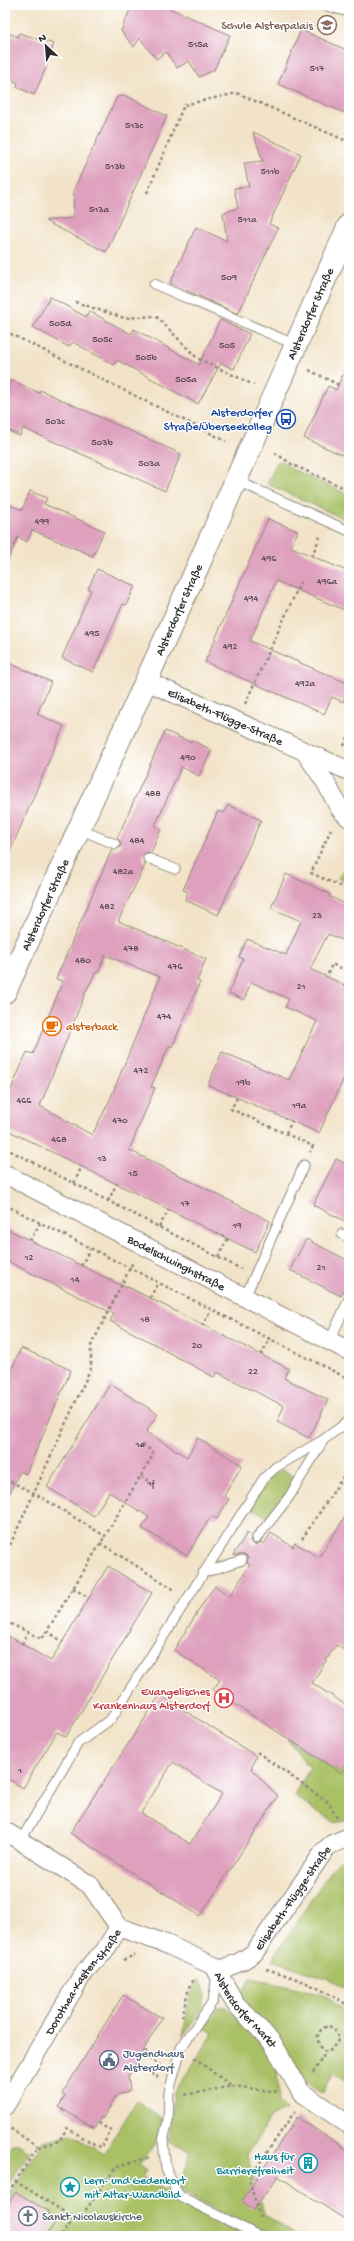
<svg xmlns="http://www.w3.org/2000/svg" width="354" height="2241" viewBox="0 0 354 2241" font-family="'Gochi Hand',sans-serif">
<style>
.green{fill:#a9c065;stroke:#6a7648}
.building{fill:#dea0bd;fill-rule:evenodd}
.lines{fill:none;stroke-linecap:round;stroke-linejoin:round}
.service-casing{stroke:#8e877a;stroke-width:11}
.minor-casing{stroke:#8e877a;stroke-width:20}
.tertiary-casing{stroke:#8e877a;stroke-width:24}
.path{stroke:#8e877a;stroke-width:2.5;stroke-dasharray:3 3;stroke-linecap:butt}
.service{stroke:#fff;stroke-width:9}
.minor{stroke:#fff;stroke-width:18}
.tertiary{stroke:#fff;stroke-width:22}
.labels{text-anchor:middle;stroke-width:3;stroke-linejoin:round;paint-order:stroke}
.number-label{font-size:10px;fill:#584850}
.education-label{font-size:12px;fill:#785e54;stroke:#fff;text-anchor:end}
.street-label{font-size:12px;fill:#2b2b2b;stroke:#fff}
.transit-label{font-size:12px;fill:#164399;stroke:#fff;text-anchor:end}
.food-label{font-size:12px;fill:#c56008;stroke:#fff;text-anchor:start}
.health-label{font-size:12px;fill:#be3a42;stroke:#fff;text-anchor:end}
.service-label{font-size:12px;fill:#4e5e75;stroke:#fff;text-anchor:start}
.culture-label{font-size:12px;fill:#0d838f;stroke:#fff;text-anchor:end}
.worship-label{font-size:12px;fill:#5b616d;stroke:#fff;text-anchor:start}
</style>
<rect width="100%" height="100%" fill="#fff"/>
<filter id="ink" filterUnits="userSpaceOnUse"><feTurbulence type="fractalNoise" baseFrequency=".025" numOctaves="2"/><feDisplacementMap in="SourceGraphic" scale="8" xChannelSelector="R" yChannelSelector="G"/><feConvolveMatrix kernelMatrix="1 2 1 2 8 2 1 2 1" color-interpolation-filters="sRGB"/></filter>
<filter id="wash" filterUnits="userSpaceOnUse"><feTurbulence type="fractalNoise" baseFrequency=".012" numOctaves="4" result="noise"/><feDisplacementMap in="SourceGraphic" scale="16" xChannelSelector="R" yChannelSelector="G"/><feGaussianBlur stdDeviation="0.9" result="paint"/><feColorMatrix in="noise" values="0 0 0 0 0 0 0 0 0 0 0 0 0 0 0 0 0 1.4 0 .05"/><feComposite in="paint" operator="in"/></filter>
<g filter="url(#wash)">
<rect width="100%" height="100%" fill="#f2e3c8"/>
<path class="green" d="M 282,461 L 292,469 L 349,495 L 349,521 L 267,484 L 277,462 Z
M 349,865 L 349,882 L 338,878 L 347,866 Z
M 284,1470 L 293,1476 C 295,1490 276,1507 267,1517 L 251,1507 C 259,1495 268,1472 284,1470 Z
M 287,1739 L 341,1773 L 349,1761 L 349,1820 L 336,1823 L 315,1811 L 294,1795 L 310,1768 Z
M 349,1856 L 349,1989 L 332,1980 L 272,1960 L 332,1868 L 339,1861 Z
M 251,1978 L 323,1995 L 349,2013 L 349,2083 L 334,2073 L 322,2093 L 308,2083 L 243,2000 L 242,1992 Z
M 197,1980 L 200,1980 C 214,2000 194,2019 183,2036 L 190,1997 Z
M 219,2007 L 226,2007 L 265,2047 L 277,2068 L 279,2103 L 286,2110 L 270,2118 L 247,2155 L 265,2215 L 297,2236 C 257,2236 218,2210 182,2192 L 180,2187 L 191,2151 L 169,2141 L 174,2093 L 213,2034 L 202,2027 L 209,2022 Z
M 137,2101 L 163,2119 L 157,2141 L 139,2166 L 146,2171 L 142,2177 L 168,2192 L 178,2201 L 247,2236 L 5,2236 L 5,2202 L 43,2141 L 72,2134 L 103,2154 Z
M 12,2144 L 18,2144 L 30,2151 L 5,2190 L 5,2155 Z"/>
<g id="blocks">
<path class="building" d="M 132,5 L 162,5 L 230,35 L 214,70 L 199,77 L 189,61 L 177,68 L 166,52 L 156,59 L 140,38 L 134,47 L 121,31 Z
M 301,30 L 349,51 L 349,115 L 278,84 Z
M 5,31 L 17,37 L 19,33 L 54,44 L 45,65 L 47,65 L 34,95 L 17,87 L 18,83 L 5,77 Z
M 126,96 L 167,116 L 106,252 L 45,221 L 73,218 L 74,189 L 117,97 Z
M 253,132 L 301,154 L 269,224 L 278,228 L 238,314 L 170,283 L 196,227 L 227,241 L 223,213 L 238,208 L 234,188 L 249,187 L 244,163 L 263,161 Z
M 50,297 L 86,317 L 89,311 L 131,334 L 134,329 L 199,365 L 220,320 L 250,334 L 234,369 L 221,363 L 198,404 L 117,360 L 114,365 L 73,342 L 69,347 L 33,327 Z
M 349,361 L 349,458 L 304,438 L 328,386 L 336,390 Z
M 11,380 L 39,393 L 40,390 L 181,454 L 165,491 L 23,428 L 20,436 L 5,429 L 5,395 Z
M 30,491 L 47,498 L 44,504 L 104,531 L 93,556 L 32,530 L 27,542 L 18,537 L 5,567 L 5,503 L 22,510 Z
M 268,519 L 298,531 L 291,547 L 349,572 L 349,612 L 276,581 L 250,641 L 349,684 L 343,702 L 332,697 L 324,714 L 205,662 Z
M 97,569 L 135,586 L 126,605 L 123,604 L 93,672 L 62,658 L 91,590 L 88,589 Z
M 5,661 L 51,682 L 37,714 L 64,726 L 5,863 Z
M 165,731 L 190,742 L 191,740 L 212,750 L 199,776 L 181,767 L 155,826 L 161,829 L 151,853 L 147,852 L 143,855 L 145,865 L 118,921 L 206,959 L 197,981 L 200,982 L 172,1047 L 169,1046 L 151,1087 L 155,1088 L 129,1150 L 270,1221 L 255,1252 L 5,1129 L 5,1104 L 27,1052 L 33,1054 L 63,981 L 56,979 L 112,849 L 116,850 L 120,847 L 121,843 L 117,838 L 119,834 ZM 105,955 L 160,977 L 109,1102 L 92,1135 L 40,1106 L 86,991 L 96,972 L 98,973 Z
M 228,805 L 261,820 L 218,915 L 185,900 L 188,892 L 183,890 L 218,811 L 224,813 Z
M 286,874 L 330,894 L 329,896 L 349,906 L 349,943 L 328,934 L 310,969 L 349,987 L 349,1067 L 319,1133 L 208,1085 L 222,1052 L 289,1080 L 317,1021 L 285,1007 L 289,999 L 251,982 L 244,1000 L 229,993 L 243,959 L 239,957 L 247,939 L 286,955 L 301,921 L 271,908 Z
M 336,1159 L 349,1165 L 349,1223 L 313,1205 Z
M 5,1228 L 127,1288 L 128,1287 L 289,1369 L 284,1378 L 328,1400 L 309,1438 L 277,1422 L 284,1406 L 217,1372 L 214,1377 L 162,1349 L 162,1348 L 110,1321 L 114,1314 L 5,1260 Z
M 306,1239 L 349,1261 L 349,1280 L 341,1296 L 290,1270 Z
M 21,1348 L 71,1370 L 26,1474 L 20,1471 L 5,1503 L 5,1384 Z
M 110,1384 L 158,1414 L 146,1432 L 187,1457 L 198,1438 L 242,1465 L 224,1496 L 229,1499 L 217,1519 L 211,1516 L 187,1556 L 142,1528 L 149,1517 L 109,1492 L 94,1516 L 47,1487 Z
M 349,1511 L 349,1653 L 336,1645 L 312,1683 L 349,1707 L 349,1761 L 341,1773 L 213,1690 L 220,1680 L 174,1650 L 207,1597 L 215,1586 L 230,1596 L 250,1565 L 247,1563 L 248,1558 L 246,1555 L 233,1555 L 247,1533 L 251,1536 L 250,1541 L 255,1545 L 261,1542 L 264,1544 L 271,1533 L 293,1547 L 295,1543 L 319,1557 Z
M 108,1566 L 152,1593 L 66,1737 L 57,1732 L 23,1788 L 5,1777 L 5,1634 L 51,1661 Z
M 160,1695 L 256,1756 L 251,1769 L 278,1796 L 200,1916 L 70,1833 ZM 173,1762 L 222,1794 L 190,1844 L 141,1813 Z
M 123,1995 L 162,2018 L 128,2077 L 130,2090 L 117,2095 L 103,2118 L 101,2117 L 94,2128 L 59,2107 L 65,2096 L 62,2094 Z
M 297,2117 L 349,2151 L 349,2222 L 278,2176 L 254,2210 L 242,2201 Z
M 16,2192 L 48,2211 L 47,2213 L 57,2220 L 46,2236 L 5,2236 L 5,2208 Z"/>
</g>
</g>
<g filter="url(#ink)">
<use href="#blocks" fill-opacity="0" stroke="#8e877a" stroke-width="1"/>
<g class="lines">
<g class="service-casing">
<path id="service" d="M 322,5 L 349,12
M 154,284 L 296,345
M 235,480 L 349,531
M 79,829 L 115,844
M 148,858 L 175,869
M 342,1234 L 349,1238
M 245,1297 L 304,1165
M 330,1340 L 349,1299
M 256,1539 L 289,1497 L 323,1441
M 203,1573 L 242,1560
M 21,1840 L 78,1743 L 111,1719 L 264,1478 L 276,1467 L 323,1440 L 349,1421
M 217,1975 L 213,2001 L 181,2048 L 169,2092 L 168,2120 L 163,2141 L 166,2168 L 175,2189 L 180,2196 L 259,2236"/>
</g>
<g class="minor-casing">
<g id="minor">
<path id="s1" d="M 146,681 L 349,771"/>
<path d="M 305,752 L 326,783 L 340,809 L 349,818"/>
<path id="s2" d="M 5,1174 L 349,1351"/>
<path d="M 5,1831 L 90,1885 L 119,1927"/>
<path id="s3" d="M 119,1927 L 166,1944 L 214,1966 L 235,2003 L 272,2042 L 301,2092 L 349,2125"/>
<path id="s4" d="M 218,1971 L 240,1962 L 254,1953 L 325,1850 L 332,1844 L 349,1837"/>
<path id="s5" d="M 5,2106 L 81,1977 L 93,1962 L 104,1952 L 119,1927"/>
</g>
</g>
<g class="tertiary-casing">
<g id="tertiary">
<path id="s6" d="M 5,992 L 190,584 L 349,225"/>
</g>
</g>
<path class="path" d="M 147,193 L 184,105 L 237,93 L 349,142
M 75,302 L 124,318 L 156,316 L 197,358 L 254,385
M 5,331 L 226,441
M 309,370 L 339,385
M 275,453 L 293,465 L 349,490
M 312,556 L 321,534
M 245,704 L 302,579
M 344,746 L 349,734
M 331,829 L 311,873 L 349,890
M 328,974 L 332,964 L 349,972
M 237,1098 L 231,1109 L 313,1146 L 310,1152
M 286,1133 L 292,1121
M 5,1148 L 241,1269
M 74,1183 L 82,1166
M 108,1201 L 117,1183
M 5,1205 L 349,1379
M 159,1227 L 169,1209
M 30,1241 L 40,1223
M 218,1257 L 228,1238
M 81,1266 L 90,1249
M 150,1298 L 158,1283
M 202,1326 L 211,1310
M 261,1355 L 270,1339
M 5,1378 L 7,1379
M 141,1476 L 151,1482
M 5,1479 L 34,1493 L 105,1536 L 153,1455 L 152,1451 L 140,1443
M 302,1539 L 349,1468
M 100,1543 L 175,1590
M 5,1556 L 91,1368 L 91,1346 L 133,1262
M 73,1588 L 89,1598
M 5,1621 L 42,1639 L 105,1536
M 47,1631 L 63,1642
M 22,1644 L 28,1632
M 257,1752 L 329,1803 L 338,1820
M 123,1960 L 135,1955
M 266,1969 C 298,1978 321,1988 349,2006
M 182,2017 L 189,1987 L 195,1978
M 329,2026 L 334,2029 L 339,2039 L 331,2050 L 326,2052 L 322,2050 C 315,2039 316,2029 329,2026 Z
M 144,2051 L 147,2052 L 145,2056 L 160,2065
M 194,2058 L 232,2086
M 136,2063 L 158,2077
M 313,2073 L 326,2052
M 185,2095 L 233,2086 L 279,2092
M 38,2147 L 59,2141 L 67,2128 L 101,2148 L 111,2131 L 97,2122
M 15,2181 L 74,2218
M 5,2197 L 38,2147 L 7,2126
M 260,2218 L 249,2179 L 295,2111
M 62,2236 L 74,2218 L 83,2214 L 116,2167 L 150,2157"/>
<use href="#service" class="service"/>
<use href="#minor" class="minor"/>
<use href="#tertiary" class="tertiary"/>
</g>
</g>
<defs>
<g id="school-ring" transform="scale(1)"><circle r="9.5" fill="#fff" stroke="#8d6e63" stroke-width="1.5"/><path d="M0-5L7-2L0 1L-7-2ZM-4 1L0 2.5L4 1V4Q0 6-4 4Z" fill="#8d6e63"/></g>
<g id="bus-ring" transform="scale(1)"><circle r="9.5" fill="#fff" stroke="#1a4fb4" stroke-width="1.5"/><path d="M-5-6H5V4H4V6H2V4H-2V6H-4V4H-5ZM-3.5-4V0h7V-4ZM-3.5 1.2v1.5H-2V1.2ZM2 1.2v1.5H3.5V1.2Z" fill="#1a4fb4"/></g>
<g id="cafe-ring" transform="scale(1)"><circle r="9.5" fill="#fff" stroke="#e8710a" stroke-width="1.5"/><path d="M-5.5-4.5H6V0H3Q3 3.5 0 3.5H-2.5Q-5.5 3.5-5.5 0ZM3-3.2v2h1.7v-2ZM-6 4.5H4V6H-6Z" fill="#e8710a"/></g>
<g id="hospital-ring" transform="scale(1)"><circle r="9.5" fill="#fff" stroke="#e0444e" stroke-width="1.5"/><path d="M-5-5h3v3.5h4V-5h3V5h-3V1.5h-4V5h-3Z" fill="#e0444e"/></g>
<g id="civic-ring" transform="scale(1)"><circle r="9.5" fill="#fff" stroke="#5c6f8a" stroke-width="1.5"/><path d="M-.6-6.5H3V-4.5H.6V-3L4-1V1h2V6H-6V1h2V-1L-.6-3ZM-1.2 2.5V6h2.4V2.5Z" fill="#5c6f8a"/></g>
<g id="building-ring" transform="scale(1)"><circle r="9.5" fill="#fff" stroke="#0f9aa8" stroke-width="1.5"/><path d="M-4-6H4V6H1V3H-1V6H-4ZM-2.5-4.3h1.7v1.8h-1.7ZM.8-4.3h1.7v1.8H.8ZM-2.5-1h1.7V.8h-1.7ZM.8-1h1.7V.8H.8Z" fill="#0f9aa8"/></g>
<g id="sight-ring" transform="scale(1)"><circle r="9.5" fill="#fff" stroke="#0f9aa8" stroke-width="1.5"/><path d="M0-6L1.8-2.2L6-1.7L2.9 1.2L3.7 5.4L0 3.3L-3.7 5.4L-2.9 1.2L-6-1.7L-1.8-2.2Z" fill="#0f9aa8"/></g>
<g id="church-ring" transform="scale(1)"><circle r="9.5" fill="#fff" stroke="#6b7280" stroke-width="1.5"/><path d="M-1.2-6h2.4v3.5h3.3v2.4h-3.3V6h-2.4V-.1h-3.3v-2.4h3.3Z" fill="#6b7280"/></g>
</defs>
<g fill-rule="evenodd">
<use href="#school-ring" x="327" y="25"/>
<use href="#bus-ring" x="286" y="419"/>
<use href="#cafe-ring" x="52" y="1026"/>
<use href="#hospital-ring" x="224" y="1698"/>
<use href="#civic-ring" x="109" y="2060"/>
<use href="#building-ring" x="308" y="2163"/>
<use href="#sight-ring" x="70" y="2187"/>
<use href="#church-ring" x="28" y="2216"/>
</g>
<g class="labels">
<g class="number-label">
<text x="198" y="47">515a</text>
<text x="317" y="71">517</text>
<text x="134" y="128">513c</text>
<text x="115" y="169">513b</text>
<text x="270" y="174">511b</text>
<text x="99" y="212">513a</text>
<text x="247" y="222">511a</text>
<text x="229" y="280">509</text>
<text x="60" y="326">505d</text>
<text x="102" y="342">505c</text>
<text x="227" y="348">505</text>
<text x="146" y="360">505b</text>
<text x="186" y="382">505a</text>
<text x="55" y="424">503c</text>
<text x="102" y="445">503b</text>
<text x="149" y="466">503a</text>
<text x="42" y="524">499</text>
<text x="269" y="561">496</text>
<text x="327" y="584">496a</text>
<text x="251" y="601">494</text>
<text x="92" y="636">495</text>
<text x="230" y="649">492</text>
<text x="305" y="686">492a</text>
<text x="188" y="760">490</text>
<text x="153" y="796">488</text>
<text x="137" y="843">484</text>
<text x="123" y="874">482a</text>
<text x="107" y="909">482</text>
<text x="317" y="918">23</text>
<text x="131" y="951">478</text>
<text x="83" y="963">480</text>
<text x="175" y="969">476</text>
<text x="301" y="989">21</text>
<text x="164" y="1019">474</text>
<text x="141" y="1073">472</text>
<text x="243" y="1085">19b</text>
<text x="24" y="1103">466</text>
<text x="299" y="1108">19a</text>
<text x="120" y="1123">470</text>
<text x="59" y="1142">468</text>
<text x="102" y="1161">13</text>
<text x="133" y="1176">15</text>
<text x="185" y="1206">17</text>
<text x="237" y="1228">19</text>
<text x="29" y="1260">12</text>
<text x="321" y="1270">21</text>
<text x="75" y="1282">14</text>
<text x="145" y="1322">18</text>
<text x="197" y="1348">20</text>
<text x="253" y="1374">22</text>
<text x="140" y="1447">1e</text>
<text x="151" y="1486">1f</text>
<text x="20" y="1773">1</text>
</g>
<g class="education-label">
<text x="313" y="29">Schule Alsterpalais</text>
</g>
<g class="street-label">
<text dy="4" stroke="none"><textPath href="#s6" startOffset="744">Alsterdorfer Straße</textPath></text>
<text dy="4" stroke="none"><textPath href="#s6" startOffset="420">Alsterdorfer Straße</textPath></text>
<text dy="4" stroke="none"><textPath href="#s1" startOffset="87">Elisabeth-Flügge-Straße</textPath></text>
<text dy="4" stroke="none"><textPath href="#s6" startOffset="96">Alsterdorfer Straße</textPath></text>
<text dy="4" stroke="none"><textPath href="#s2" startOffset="193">Bodelschwinghstraße</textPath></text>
<text dy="4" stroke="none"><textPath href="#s4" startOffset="108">Elisabeth-Flügge-Straße</textPath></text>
<text dy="4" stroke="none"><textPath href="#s5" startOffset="147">Dorothea-Kasten-Straße</textPath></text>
<text dy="4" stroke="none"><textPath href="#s3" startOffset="157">Alsterdorfer Markt</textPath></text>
</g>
<g class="transit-label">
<text x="272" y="416">Alsterdorfer<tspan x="272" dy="14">Straße/Überseekolleg</tspan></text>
</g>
<g class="food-label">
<text x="66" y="1030">alsterback</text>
</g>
<g class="health-label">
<text x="210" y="1695">Evangelisches<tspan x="210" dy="14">Krankenhaus Alsterdorf</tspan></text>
</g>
<g class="service-label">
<text x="123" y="2057">Jugendhaus<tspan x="123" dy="14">Alsterdorf</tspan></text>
</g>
<g class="culture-label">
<text x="294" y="2160">Haus für<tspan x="294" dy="14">Barrierefreiheit</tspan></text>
<text x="84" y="2184" text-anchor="start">Lern- und Gedenkort<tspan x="84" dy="14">mit Altar-Wandbild</tspan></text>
</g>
<g class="worship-label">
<text x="42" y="2220">Sankt Nicolauskirche</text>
</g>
</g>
<rect width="354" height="2241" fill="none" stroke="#fff" stroke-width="20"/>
<g transform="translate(46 46) rotate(334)" stroke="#ffffff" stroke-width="3" paint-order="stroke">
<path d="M0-3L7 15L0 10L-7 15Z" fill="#2b2b2b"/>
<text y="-6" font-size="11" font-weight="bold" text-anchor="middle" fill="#2b2b2b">N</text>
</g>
</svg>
